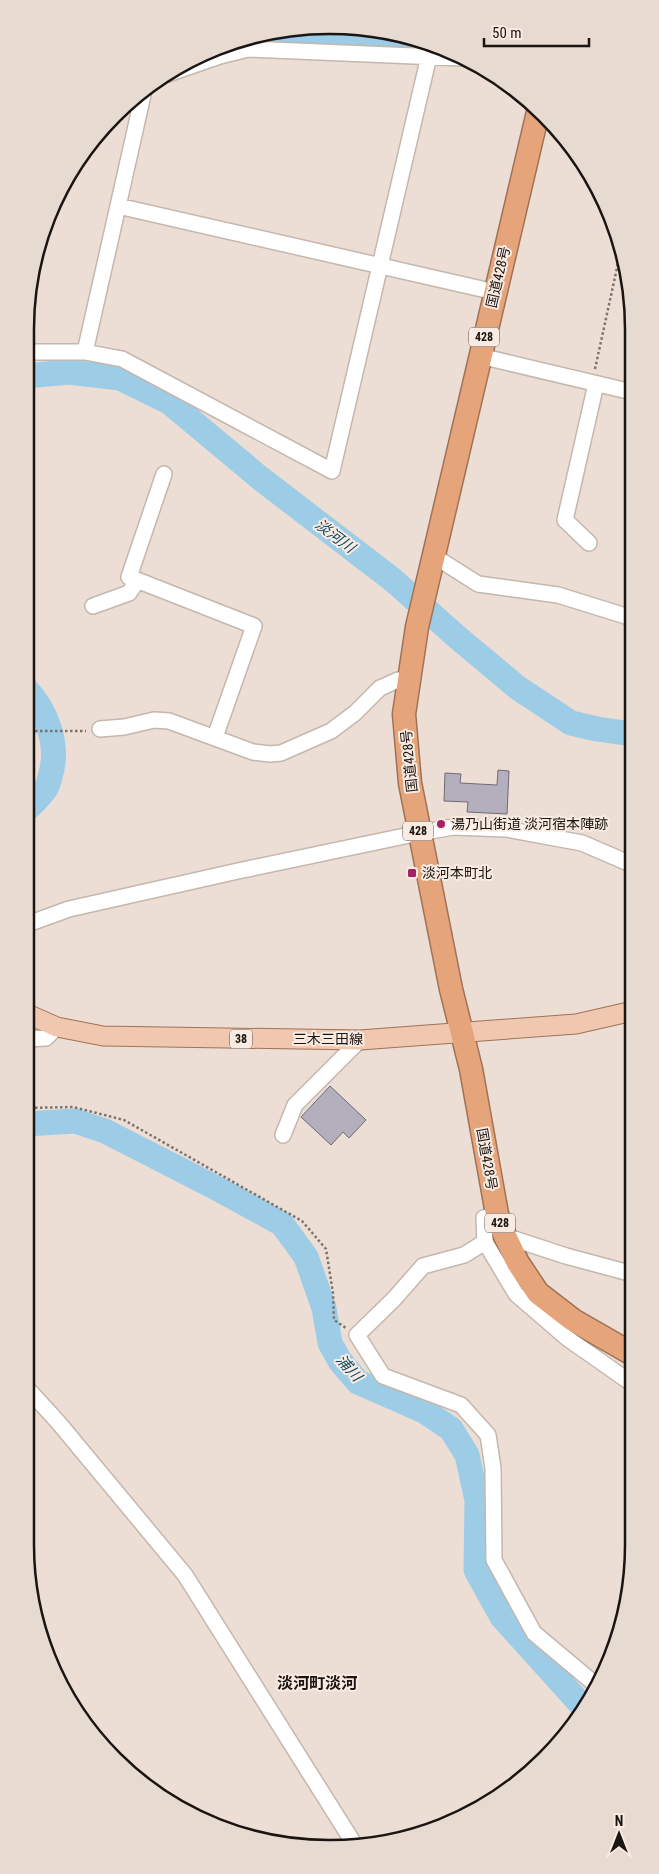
<svg xmlns="http://www.w3.org/2000/svg" width="659" height="1874" viewBox="0 0 659 1874" font-family="'Roboto Condensed','Noto Sans JP',sans-serif">
<style>
.lines{fill:none;stroke-linecap:round;stroke-linejoin:round}
.river{stroke:#9dcce6;stroke-width:25}
.building{fill:#b3afbc;stroke:#6f6a77}
.minor-casing{stroke:#c4b7ad;stroke-width:18}
.major-casing{stroke:#9f7256;stroke-width:21}
.highway-casing{stroke:#9f7256;stroke-width:25}
.path{stroke:#7c736d;stroke-width:2.5;stroke-dasharray:2.5 2.5;stroke-linecap:butt}
.minor{stroke:#fff;stroke-width:15}
.major{stroke:#f0c8b0;stroke-width:19}
.highway{stroke:#e6a47b;stroke-width:22}
.poi-dot{fill:#a71f67;stroke:#f9ebe2;stroke-width:2}
.labels{text-anchor:middle;stroke-width:4;stroke-linejoin:round;paint-order:stroke}
.shield{fill:#f9ebe2;stroke:#5d5550;stroke-width:1}
.shield-label{font-size:12px;font-weight:bold;fill:#1a1512}
.street-label{font-size:14px;fill:#1a1512;stroke:#f9ebe2}
.poi-label{font-size:14px;fill:#1a1512;stroke:#f9ebe2;text-anchor:start}
.water-label{font-size:15px;font-style:italic;fill:#0c4b64;stroke:#f9ebe2}
.quarter-label{font-size:16px;font-weight:bold;fill:#1a1512;stroke:#f9ebe2}
.rim{fill:none;stroke:#1a1512;stroke-width:2.5}
</style>
<rect width="100%" height="100%" fill="#ecded4"/>
<g class="lines">
<path class="river" d="M 271,34 L 417,39
M 25,376 L 69,372 L 120,378 L 169,402 L 260,478 L 393,580 L 457,637 L 518,688 L 571,723 L 597,729 L 632,734
M 25,688 C 47,711 60,745 50,777 C 49,781 48,785 46,788 C 41,796 32,804 25,811
M 25,1124 L 75,1121 L 105,1131 L 222,1191 L 282,1224 L 306,1257 L 324,1308 L 330,1343 L 340,1361 L 358,1382 L 424,1411 L 451,1429 L 467,1455 L 477,1500 L 476,1570 L 502,1617 L 585,1709"/>
</g>
<path class="building" d="M 498,770 L 509,771 L 507,814 L 467,812 L 468,802 L 444,801 L 445,773 L 461,774 L 460,783 L 497,785 Z
M 330,1086 L 366,1120 L 349,1138 L 343,1132 L 331,1145 L 301,1117 Z"/>
<g class="lines">
<g class="minor-casing">
<path id="minor" d="M 168,74 L 220,56 L 248,49 L 462,58
M 143,95 L 118,206 L 495,292
M 25,352 L 85,352 L 122,359 L 332,471 L 429,56
M 85,352 L 118,206
M 480,356 L 632,392
M 164,474 L 129,577 L 254,626 L 215,737
M 589,543 L 565,520 L 596,384
M 434,556 L 478,584 L 558,595 L 632,618
M 93,606 L 129,593 L 137,581
M 100,729 L 124,727 L 154,720 L 169,721 L 253,752 L 270,754 L 281,753 L 331,731 L 355,713 L 380,688 L 398,680 L 409,680
M 25,925 L 69,909 L 238,871 L 419,833 L 453,827 L 506,829 L 582,843 L 633,865
M 25,1039 L 46,1038 L 57,1027
M 283,1135 L 295,1105 L 360,1040
M 497,1214 L 484,1218 L 485,1242 L 516,1294 L 567,1338 L 634,1385
M 505,1236 L 566,1256 L 633,1274
M 485,1242 L 464,1255 L 423,1266 L 394,1299 L 357,1335 L 383,1376 L 461,1405 L 488,1435 L 493,1468 L 494,1560 L 534,1633 L 596,1685
M 25,1386 L 58,1422 L 185,1575 L 353,1842"/>
</g>
<g class="major-casing">
<path id="major" d="M 25,1013 L 57,1027 L 103,1036 L 360,1040 L 576,1024 L 633,1011"/>
</g>
<g class="highway-casing">
<path id="highway" d="M 538,112 L 417,627 L 404,714 L 410,783 L 451,989 L 471,1069 L 497,1214 L 505,1236 L 518,1263 L 538,1293 L 573,1320 L 634,1355"/>
</g>
<path class="path" d="M 595,369 L 620,254
M 25,731 L 86,731
M 25,1108 L 73,1107 L 124,1120 L 302,1221 L 326,1249 L 333,1293 L 334,1320 L 346,1328"/>
<use href="#minor" class="minor"/>
<use href="#major" class="major"/>
<use href="#highway" class="highway"/>
</g>
<g class="poi-dot">
<circle cx="441" cy="824" r="5"/>
<rect x="407" y="868" width="10" height="10" rx="2.5"/>
</g>
<g class="labels">
<g class="shield">
<rect x="469" y="327.5" width="30" height="19" rx="4"/>
<rect x="403" y="821.5" width="30" height="19" rx="4"/>
<rect x="230" y="1029.5" width="22" height="19" rx="4"/>
<rect x="485" y="1213.5" width="30" height="19" rx="4"/>
</g>
<g class="shield-label">
<text x="484" y="341">428</text>
<text x="418" y="835">428</text>
<text x="241" y="1043">38</text>
<text x="500" y="1227">428</text>
</g>
<g class="street-label">
<text transform="translate(498 277) rotate(-77)" y="5">国道428号</text>
<text transform="translate(409 761) rotate(-96)" y="5">国道428号</text>
<text x="328" y="1044">三木三田線</text>
<text transform="translate(487 1159) rotate(80)" y="5">国道428号</text>
</g>
<g class="poi-label">
<text x="451" y="829">湯乃山街道 淡河宿本陣跡</text>
<text x="422" y="878">淡河本町北</text>
</g>
<g class="water-label">
<text transform="translate(335 536) rotate(37)" y="5">淡河川</text>
<text transform="translate(349 1368) rotate(48)" y="5">浦川</text>
</g>
<g class="quarter-label">
<text x="317" y="1689">淡河町淡河</text>
</g>
</g>
<path d="M0 0H659V1874H0ZM329 34H330A295 295 0 0 1 625 329V1545A295 295 0 0 1 330 1840H329A295 295 0 0 1 34 1545V329A295 295 0 0 1 329 34Z" fill="#e7dad1" fill-rule="evenodd"/>
<path class="rim" d="M329 34H330A295 295 0 0 1 625 329V1545A295 295 0 0 1 330 1840H329A295 295 0 0 1 34 1545V329A295 295 0 0 1 329 34Z"/>
<g transform="translate(619 1834)" stroke="#f9ebe2" stroke-width="4" paint-order="stroke">
<path d="M0-4L9 19L0 12L-9 19Z" fill="#1a1512"/>
<text y="-8" font-size="14" font-weight="bold" text-anchor="middle" fill="#1a1512">N</text>
</g>
<path d="M484 38v8h105v-8" fill="none" stroke="#1a1512" stroke-width="2.5"/>
<text x="492" y="38" font-size="15" fill="#1a1512" stroke="#f9ebe2" stroke-width="4" paint-order="stroke">50 m</text>
</svg>
